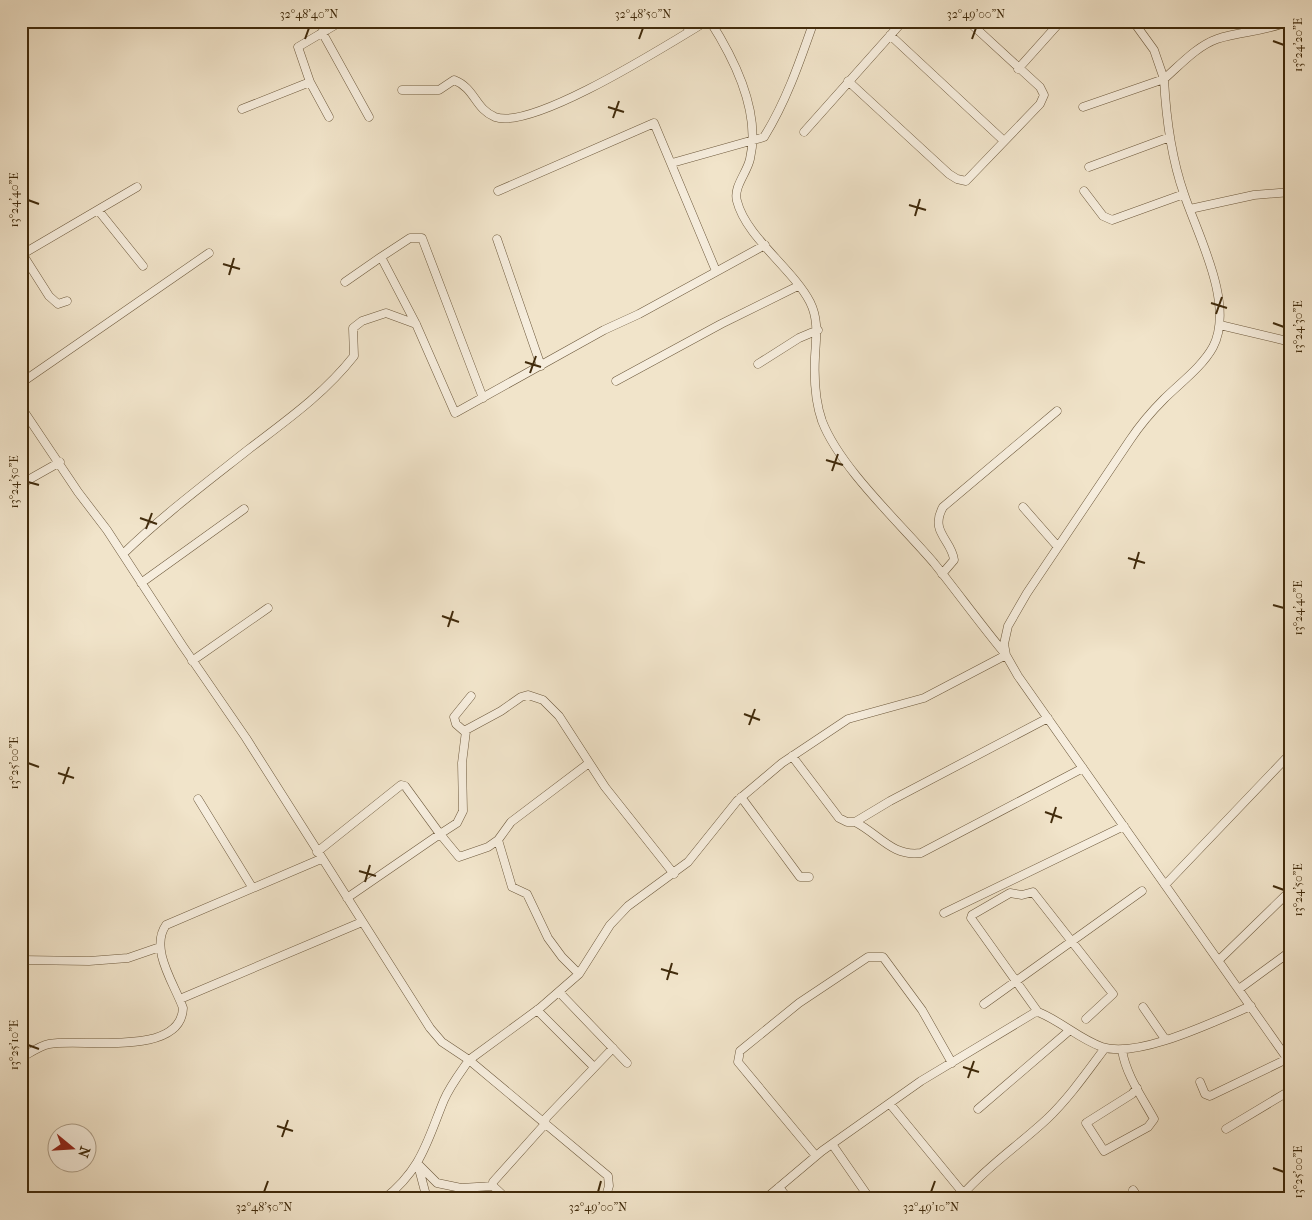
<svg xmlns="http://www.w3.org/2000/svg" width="1312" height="1220" viewBox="0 0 1312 1220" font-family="'IM FELL French Canon',serif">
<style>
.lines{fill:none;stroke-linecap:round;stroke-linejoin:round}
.minor-casing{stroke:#6d593c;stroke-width:9}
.minor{stroke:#f6eddd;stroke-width:8}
.ticks{fill:none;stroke:#412b0c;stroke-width:2}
.neatline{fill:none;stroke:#412b0c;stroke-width:2}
.ticks-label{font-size:12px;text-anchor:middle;fill:#412b0c}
</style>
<rect width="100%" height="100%" fill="#f1e4ca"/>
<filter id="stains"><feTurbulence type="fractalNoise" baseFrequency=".004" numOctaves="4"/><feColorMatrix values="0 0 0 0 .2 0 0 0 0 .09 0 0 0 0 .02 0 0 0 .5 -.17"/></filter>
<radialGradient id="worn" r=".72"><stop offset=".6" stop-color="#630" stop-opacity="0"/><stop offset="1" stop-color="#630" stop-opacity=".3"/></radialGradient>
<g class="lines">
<g class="minor-casing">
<path id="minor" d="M 683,21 L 690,31
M 1289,21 C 1266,32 1241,31 1217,39 C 1197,46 1180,65 1164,79 C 1166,117 1171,157 1184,194 C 1198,236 1235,304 1213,347 C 1202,367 1180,383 1164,399 C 1151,412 1140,425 1130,440 L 1027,593 L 1008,626 L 1004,644 L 1006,655 L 1018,676 L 1291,1064
M 322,32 L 369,117
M 890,35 L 1004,141
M 1018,69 L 1061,21
M 848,81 L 949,174 L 957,179 L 966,181 L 1040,104 L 1044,95 L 1040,87 L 968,21
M 402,90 L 439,90 L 454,80 C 475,88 475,109 495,117 C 533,131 670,43 707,21
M 1083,107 L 1164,79 L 1154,50 L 1133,21
M 242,109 L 310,82
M 329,117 L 310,82 L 298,47 L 342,21
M 804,132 L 903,21
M 672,163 L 764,137 C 786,102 800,61 814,21
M 1089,167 L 1170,137
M 498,191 L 654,123 L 716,271
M 1084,191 L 1103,216 L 1112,220 L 1184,194
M 1190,209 L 1254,195 L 1291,192
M 98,210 L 143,266
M 497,239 L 541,366
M 21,255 L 137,187
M 23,255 L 49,296 L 58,304 L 67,301
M 381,257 L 410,238 L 422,238 L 483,398
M 345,282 L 381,257 L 416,324 L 455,413 L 604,330 L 639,314 L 765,245
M 1220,325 L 1291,342
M 758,364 L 799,338 L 818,330
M 616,381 L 721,324 L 798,286
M 21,383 L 209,253
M 21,407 L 78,492 L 107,530 L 182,645 L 246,738 L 430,1028 L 442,1042 L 469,1060 C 460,1073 450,1086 444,1100 C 427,1141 422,1169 384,1199
M 21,484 L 60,462
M 1023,507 L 1058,547
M 123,554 C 162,516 206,483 249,449 C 287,420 324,394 354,356 L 353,328 L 362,321 L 386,313 L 416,324
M 942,574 L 954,560 C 952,540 929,532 943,507 L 1057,411
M 141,583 L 244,509
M 192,661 L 268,608
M 471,696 L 454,717 L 456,724 L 464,731 L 501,711 L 521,697 L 528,695 L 543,700 L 559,716 L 605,787 L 674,874
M 792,756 L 839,818 L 847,822 L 855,822 L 890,801 L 1048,718
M 741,797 L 800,877 L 809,877
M 198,799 L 252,887
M 855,822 C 879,834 892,857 921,853 L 1083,768
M 498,840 L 511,822 L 589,763
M 317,852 L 401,785 L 405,786 L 440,834 L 457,823 L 463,811 L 462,763 L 466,731
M 1165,885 L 1291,753
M 347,898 L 440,834 L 459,857 L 488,847 L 498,840 L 512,887 L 527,894 L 548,938 L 562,957 L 579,974
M 944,913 L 1124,826
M 21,960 L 89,961 L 128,958 L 160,947
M 1219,960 L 1291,890
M 1239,989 L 1291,951
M 559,992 L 627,1063
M 180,999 L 362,922
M 984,1004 L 1142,891
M 1143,1007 L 1165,1039
M 537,1010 L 594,1067
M 1038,1012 L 971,918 L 972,915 L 1010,893 L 1022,895 L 1033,892 L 1113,994 L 1086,1019
M 1122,1050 C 1126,1075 1142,1097 1154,1119 L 1148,1127 L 1104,1151 L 1086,1123 L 1132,1094 L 1137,1088
M 21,1058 C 30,1053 39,1046 49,1044 C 80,1038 181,1058 183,1008 C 175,985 149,949 166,925 L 321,859
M 1200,1082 L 1205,1094 L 1210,1096 L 1287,1059
M 890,1104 L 968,1199
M 978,1109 L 1070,1030
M 1226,1129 L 1291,1090
M 832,1144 L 870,1199
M 816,1156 L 738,1062 L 740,1051 L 799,1003 L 868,957 L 883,957 L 922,1010 L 952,1063
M 417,1163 L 437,1183 L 461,1188 L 493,1186
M 418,1165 L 427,1199
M 779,1187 L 788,1199
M 1133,1190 L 1139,1199
M 964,1193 C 989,1165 1019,1145 1047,1119 C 1069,1098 1087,1072 1105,1048
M 507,1199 L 493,1186 L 493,1182 L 545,1124 L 546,1118 L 613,1048
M 605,1199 L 609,1186 L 608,1176 L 469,1060 L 540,1008 L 579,974 L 610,925 L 628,906 L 688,862 L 737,801 L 782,763 L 848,719 L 924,698 L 1006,655 C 981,625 958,593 934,563 C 900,523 840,468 822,421 C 815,401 814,377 815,357 C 816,337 819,320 810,302 C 793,269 746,237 737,201 C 733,187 747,173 750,159 C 761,112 735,60 710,21
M 765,1199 L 822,1151 L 921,1081 L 1034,1013 L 1038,1012 C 1061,1021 1079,1039 1102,1047 C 1138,1059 1215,1021 1251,1006"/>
</g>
<use href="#minor" class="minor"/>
</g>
<path class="ticks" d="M 305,39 L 309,28M 639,39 L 643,28M 972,39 L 976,28M 1273,41 L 1284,45M 608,107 L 624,112M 613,118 L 619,101M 28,200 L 39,204M 909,205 L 926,210M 915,216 L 920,199M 223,264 L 240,269M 229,275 L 234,258M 1211,303 L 1227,308M 1216,314 L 1222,297M 1273,323 L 1284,327M 525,362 L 541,367M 530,373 L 536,356M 826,460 L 843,465M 832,471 L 838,454M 28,482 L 39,485M 140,518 L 157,524M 146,529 L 152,513M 1128,558 L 1145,563M 1134,569 L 1139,552M 1273,605 L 1284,608M 442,616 L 459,622M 448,627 L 453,611M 744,714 L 760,720M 749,725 L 755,709M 28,763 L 39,767M 58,773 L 74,778M 63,784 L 69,767M 1045,812 L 1062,818M 1051,823 L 1056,807M 359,871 L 376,876M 365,882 L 370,865M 1273,886 L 1284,890M 661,969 L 678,974M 667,980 L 672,963M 28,1045 L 39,1049M 963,1067 L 979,1072M 968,1078 L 974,1061M 277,1126 L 293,1131M 282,1137 L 288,1120M 1273,1168 L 1284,1172M 264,1192 L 268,1181M 598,1192 L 601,1181M 931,1192 L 935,1181"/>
<rect width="1312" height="1220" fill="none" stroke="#f1e4ca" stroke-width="55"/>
<g transform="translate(72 1148) rotate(108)"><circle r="24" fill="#f6eddd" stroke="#ae9f89"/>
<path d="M0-4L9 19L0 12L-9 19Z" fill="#8f2418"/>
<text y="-8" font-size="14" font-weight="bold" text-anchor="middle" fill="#412b0c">N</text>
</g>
<rect x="28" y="28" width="1256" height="1164" class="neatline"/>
<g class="ticks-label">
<text x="309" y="18">32°48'40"N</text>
<text x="643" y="18">32°48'50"N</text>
<text x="976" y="18">32°49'00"N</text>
<text transform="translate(1298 45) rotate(-90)" y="4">13°24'20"E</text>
<text transform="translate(14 200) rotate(-90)" y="4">13°24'40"E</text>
<text transform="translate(1298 327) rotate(-90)" y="4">13°24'30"E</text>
<text transform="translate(14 482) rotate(-90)" y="4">13°24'50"E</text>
<text transform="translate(1298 608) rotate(-90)" y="4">13°24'40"E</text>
<text transform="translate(14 763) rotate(-90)" y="4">13°25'00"E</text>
<text transform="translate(1298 890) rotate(-90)" y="4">13°24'50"E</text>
<text transform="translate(14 1045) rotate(-90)" y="4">13°25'10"E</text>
<text transform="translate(1298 1172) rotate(-90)" y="4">13°25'00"E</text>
<text x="264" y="1211">32°48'50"N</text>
<text x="598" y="1211">32°49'00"N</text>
<text x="931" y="1211">32°49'10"N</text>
</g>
<rect width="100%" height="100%" filter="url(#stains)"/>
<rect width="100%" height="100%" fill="url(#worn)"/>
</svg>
